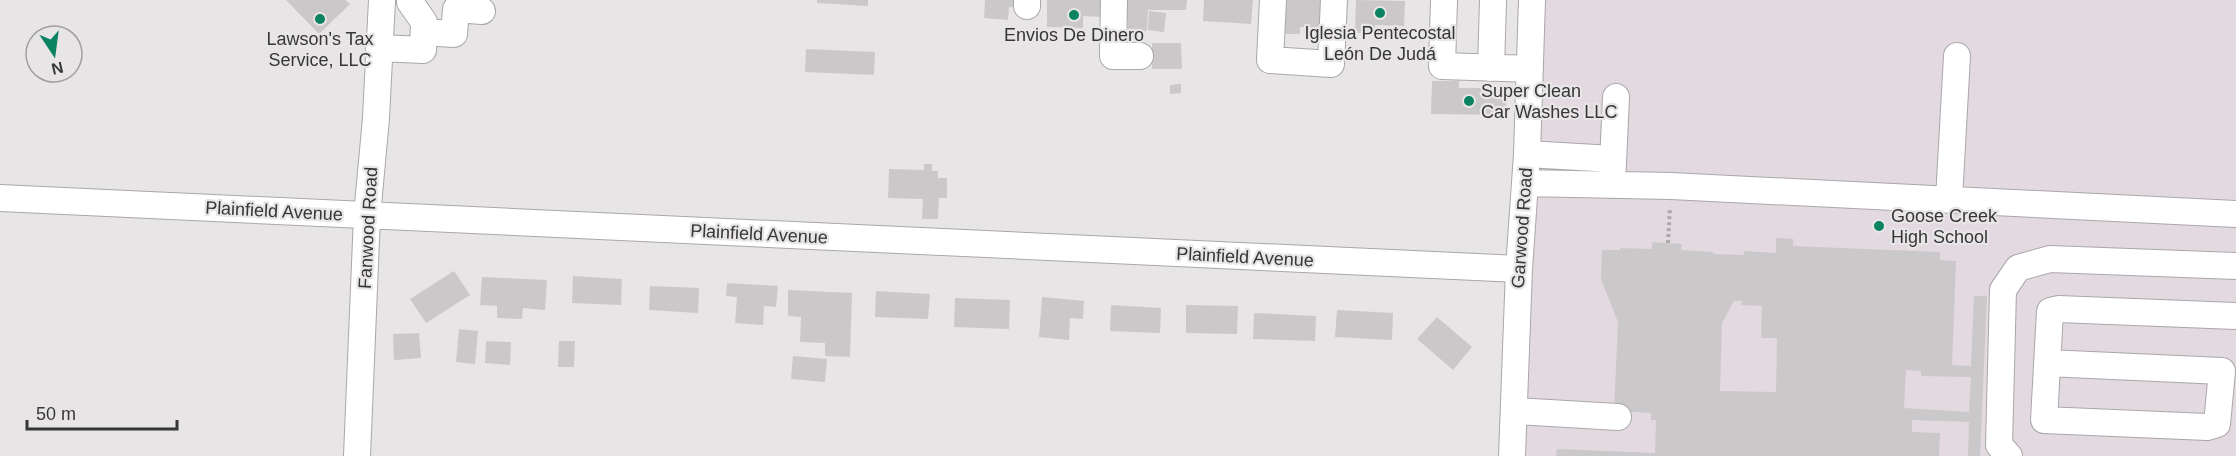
<svg xmlns="http://www.w3.org/2000/svg" width="2236" height="456" viewBox="0 0 2236 456" font-family="Helvetica,sans-serif">
<style>
.built{fill:#e3d9e1}
.building{fill:#cbc8ca;fill-rule:evenodd}
.lines{fill:none;stroke-linecap:round;stroke-linejoin:round}
.minor-casing{stroke:#aaa7a9;stroke-width:28}
.path{stroke:#acaaac;stroke-width:4;stroke-dasharray:3 3;stroke-linecap:butt}
.minor{stroke:#fff;stroke-width:26}
.poi-dot{fill:#0b8261;stroke:#e8e5e7;stroke-width:2}
.labels{text-anchor:middle;stroke-width:4.5;stroke-linejoin:round;paint-order:stroke}
.poi-label{font-size:18px;fill:#373637;stroke:#e8e5e7}
.street-label{font-size:18px;fill:#373637;stroke:#e8e5e7}
</style>
<rect width="100%" height="100%" fill="#e8e5e7"/>
<path class="built" d="M 1532,0 L 2236,0 L 2236,456 L 1512,456 Z"/>
<path class="building" d="M 286,0 L 345,0 L 350,4 L 319,34 Z
M 817,0 L 868,0 L 868,6 L 817,3 Z
M 985,0 L 1021,0 L 1021,8 L 1009,7 L 1008,20 L 984,18 Z
M 1047,0 L 1102,0 L 1101,17 L 1083,16 L 1083,28 L 1047,27 Z
M 1125,0 L 1187,0 L 1186,10 L 1148,10 L 1147,31 L 1128,30 L 1128,19 L 1124,19 Z
M 1204,0 L 1253,0 L 1251,24 L 1203,21 Z
M 1280,0 L 1330,0 L 1329,28 L 1300,27 L 1300,34 L 1279,34 Z
M 1356,0 L 1405,1 L 1404,26 L 1375,25 L 1375,33 L 1355,33 Z
M 1149,11 L 1166,13 L 1164,32 L 1148,30 Z
M 1152,43 L 1181,43 L 1182,69 L 1152,69 Z
M 806,49 L 875,52 L 874,75 L 805,72 Z
M 1432,81 L 1459,81 L 1459,88 L 1507,88 L 1506,115 L 1431,114 Z
M 1181,84 L 1181,93 L 1170,94 L 1170,85 Z
M 924,164 L 932,164 L 932,171 L 938,171 L 938,178 L 947,178 L 947,198 L 939,198 L 938,219 L 922,219 L 923,199 L 888,198 L 889,169 L 924,170 Z
M 1776,238 L 1793,239 L 1793,246 L 1940,252 L 1940,260 L 1956,261 L 1952,365 L 1971,366 L 1974,296 L 1987,296 L 1980,456 L 1968,456 L 1969,422 L 1912,420 L 1912,432 L 1940,433 L 1939,456 L 1556,456 L 1557,449 L 1655,453 L 1656,420 L 1651,420 L 1651,413 L 1614,411 L 1618,322 L 1601,279 L 1602,250 L 1620,250 L 1620,248 L 1652,249 L 1652,242 L 1682,244 L 1681,250 L 1713,252 L 1713,254 L 1744,255 L 1744,251 L 1776,253 ZM 1734,301 L 1742,301 L 1741,305 L 1762,306 L 1761,338 L 1777,338 L 1776,392 L 1720,391 L 1722,323 ZM 1906,370 L 1921,371 L 1921,376 L 1971,377 L 1969,412 L 1904,408 Z
M 454,271 L 470,295 L 426,323 L 410,299 Z
M 573,276 L 622,279 L 621,305 L 572,303 Z
M 482,277 L 547,280 L 545,310 L 523,308 L 522,319 L 497,318 L 497,306 L 480,305 Z
M 727,283 L 778,286 L 776,307 L 764,306 L 763,325 L 735,323 L 737,297 L 726,296 Z
M 650,286 L 699,288 L 698,313 L 649,310 Z
M 788,290 L 852,293 L 850,357 L 825,356 L 825,343 L 800,342 L 801,317 L 788,316 Z
M 876,291 L 930,294 L 928,319 L 875,317 Z
M 1042,297 L 1084,301 L 1083,319 L 1070,318 L 1069,340 L 1039,337 Z
M 955,298 L 1010,300 L 1009,329 L 954,327 Z
M 1111,305 L 1161,308 L 1160,333 L 1110,331 Z
M 1186,305 L 1238,306 L 1237,334 L 1186,333 Z
M 1337,310 L 1393,313 L 1392,340 L 1335,337 Z
M 1254,313 L 1316,316 L 1315,341 L 1253,339 Z
M 1437,317 L 1472,347 L 1453,370 L 1417,339 Z
M 459,329 L 478,331 L 475,364 L 456,362 Z
M 419,333 L 421,358 L 394,360 L 393,334 Z
M 486,341 L 511,342 L 510,365 L 485,363 Z
M 559,341 L 575,341 L 574,367 L 558,367 Z
M 793,356 L 827,359 L 825,382 L 791,379 Z"/>
<g class="lines">
<g class="minor-casing">
<path id="minor" d="M 1114,0 L 1113,56 L 1140,56
M 1273,0 L 1270,60 L 1331,64 L 1334,0
M 1444,0 L 1442,66 L 1530,69
M 1027,6 L 1027,0
M 424,32 L 454,34 L 456,9 L 482,11
M 379,48 L 423,50 L 424,22 L 410,2
M 1491,68 L 1493,0
M 1527,154 L 1613,159
M 1525,183 L 1671,186 L 2236,214
M 1612,185 L 1616,97
M 0,198 L 1519,269
M 1949,199 L 1957,56
M 2047,363 L 2222,371 L 2217,424 L 2207,427 L 2044,420 L 2050,311 L 2058,309 L 2236,316
M 1515,411 L 1618,417
M 357,456 L 367,216 L 376,118 L 382,0
M 1512,456 L 1519,269 L 1527,154 L 1532,0
M 2009,456 L 1999,445 L 2003,290 L 2018,268 L 2050,259 L 2236,266"/>
</g>
<path class="path" d="M 1668,243 L 1670,207"/>
<use href="#minor" class="minor"/>
</g>
<g class="poi-dot">
<circle cx="1380" cy="13" r="6"/>
<circle cx="1074" cy="15" r="6"/>
<circle cx="320" cy="19" r="6"/>
<circle cx="1469" cy="101" r="6"/>
<circle cx="1879" cy="226" r="6"/>
</g>
<g class="labels">
<g class="poi-label">
<text x="1380" y="39">Iglesia Pentecostal<tspan x="1380" dy="21">León De Judá</tspan></text>
<text x="1074" y="41">Envios De Dinero</text>
<text x="320" y="45">Lawson's Tax<tspan x="320" dy="21">Service, LLC</tspan></text>
<text x="1481" y="97" text-anchor="start">Super Clean<tspan x="1481" dy="21">Car Washes LLC</tspan></text>
<text x="1891" y="222" text-anchor="start">Goose Creek<tspan x="1891" dy="21">High School</tspan></text>
</g>
<g class="street-label">
<text transform="translate(274 211) rotate(3)" y="6">Plainfield Avenue</text>
<text transform="translate(368 228) rotate(-87)" y="6">Fanwood Road</text>
<text transform="translate(1522 228) rotate(-86)" y="6">Garwood Road</text>
<text transform="translate(759 234) rotate(3)" y="6">Plainfield Avenue</text>
<text transform="translate(1245 257) rotate(3)" y="6">Plainfield Avenue</text>
</g>
</g>
<g transform="translate(54 54) rotate(167)"><circle r="28" fill="#e8e5e7" stroke="#a19fa1" stroke-width="1.5"/>
<path d="M0-4.5L10 22L0 15L-10 22Z" fill="#0b8261"/>
<text y="-9" font-size="16" font-weight="bold" text-anchor="middle" fill="#373637">N</text>
</g>
<path d="M27 420v9h150v-9" fill="none" stroke="#373637" stroke-width="3"/>
<text x="36" y="420" font-size="18" fill="#373637" stroke="#e8e5e7" stroke-width="4.5" paint-order="stroke">50 m</text>
</svg>
